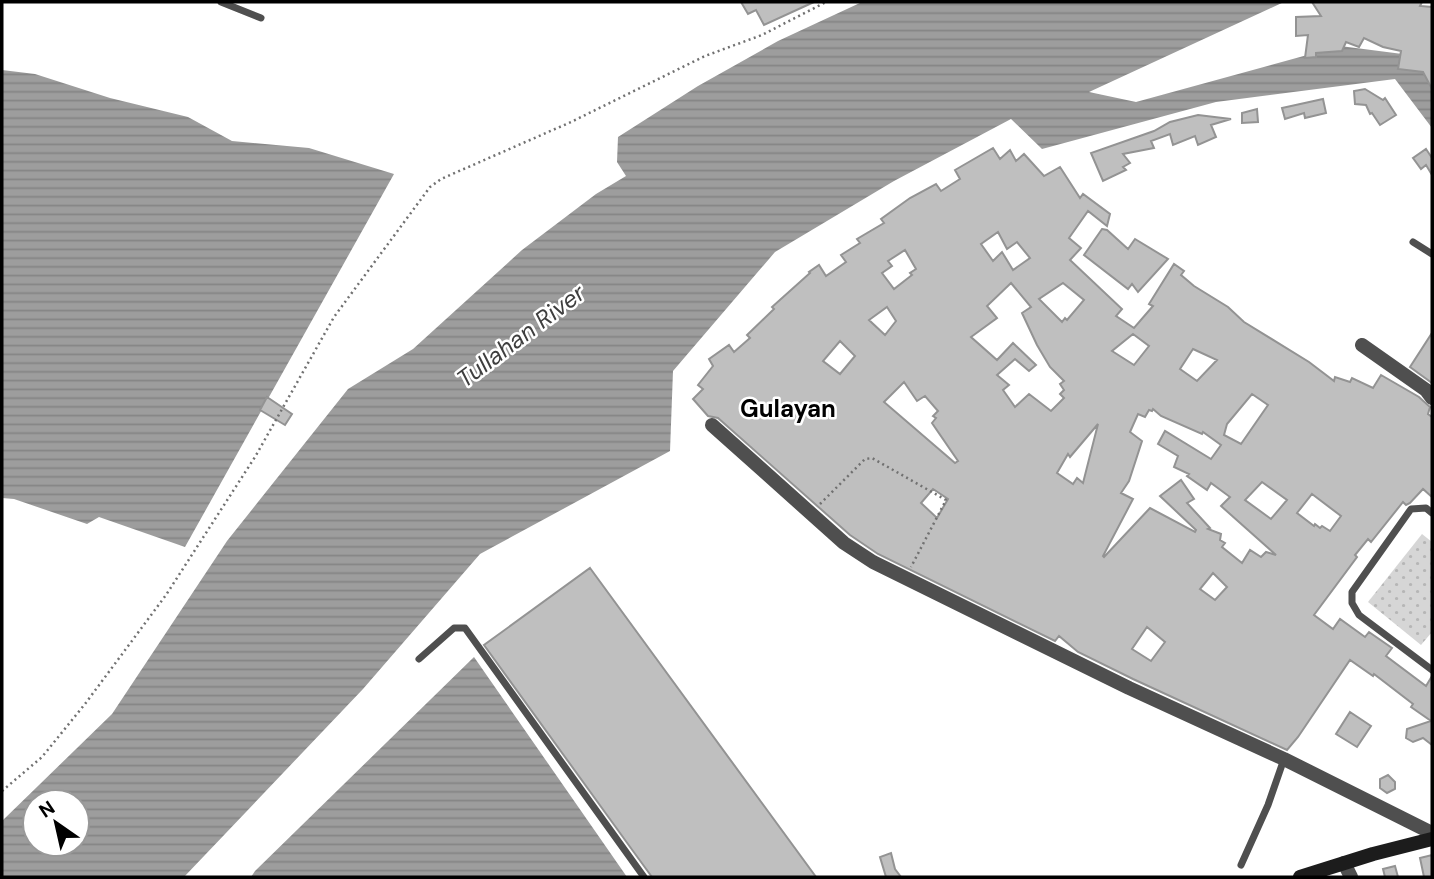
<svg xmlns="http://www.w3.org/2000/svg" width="1434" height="879" viewBox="0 0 1434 879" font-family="'DM Sans',sans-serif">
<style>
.park{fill:url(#park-dots)}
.water{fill:url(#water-rules);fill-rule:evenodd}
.building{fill:#bfbfbf;stroke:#939393;stroke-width:2;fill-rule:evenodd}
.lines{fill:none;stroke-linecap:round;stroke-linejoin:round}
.path{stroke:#717171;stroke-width:2.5;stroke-dasharray:2 3.5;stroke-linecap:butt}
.service{stroke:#4f4f4f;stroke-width:7}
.minor{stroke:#4f4f4f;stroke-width:14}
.secondary{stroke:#1c1c1c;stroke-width:14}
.labels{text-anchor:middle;stroke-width:5;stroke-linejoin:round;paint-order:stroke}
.water-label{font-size:24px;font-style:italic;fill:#3e3e3e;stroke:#fff}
.neighbourhood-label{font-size:24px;font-weight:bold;fill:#000;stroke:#fff}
</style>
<defs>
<pattern id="park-dots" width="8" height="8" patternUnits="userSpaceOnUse" patternTransform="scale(1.75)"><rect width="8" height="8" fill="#d6d6d6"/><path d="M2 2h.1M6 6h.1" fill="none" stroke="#b6b6b6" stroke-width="1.8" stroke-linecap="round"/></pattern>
<pattern id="water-rules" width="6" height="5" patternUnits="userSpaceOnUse" patternTransform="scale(1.75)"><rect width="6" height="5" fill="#9d9d9d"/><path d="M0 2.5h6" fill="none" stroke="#858585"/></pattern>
</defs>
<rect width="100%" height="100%" fill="#fff"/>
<path class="park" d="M 1422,534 L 1432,542 L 1432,632 L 1421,645 L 1368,602 Z"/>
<path class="water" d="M 862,2 L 1284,2 L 1089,92 L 1136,102 L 1340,46 L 1418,56 L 1432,75 L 1432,128 L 1395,79 L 1216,102 L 1042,149 L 1011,119 L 894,181 L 775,252 L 673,371 L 670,451 L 480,554 L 363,689 L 184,877 L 2,877 L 2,821 L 112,714 L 227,541 L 348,389 L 413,349 L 522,250 L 596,194 L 626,176 L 617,162 L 618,137 L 698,86 L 778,41 ZM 35,802 L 77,802 L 77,844 L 35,844 Z
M 2,70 L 35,74 L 110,98 L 188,117 L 232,141 L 309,148 L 394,174 L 185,547 L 99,517 L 87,524 L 14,499 L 2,498 Z
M 474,657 L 627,877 L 251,877 L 255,871 Z"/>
<path class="building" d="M 741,2 L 814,2 L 764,25 L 756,10 L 748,14 Z
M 1312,2 L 1422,2 L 1420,6 L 1432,7 L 1432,89 L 1423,72 L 1398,69 L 1401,51 L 1383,47 L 1364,38 L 1359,47 L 1346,42 L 1342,51 L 1316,53 L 1316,57 L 1305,58 L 1308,35 L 1296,36 L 1296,17 L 1321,16 Z
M 1365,89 L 1383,100 L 1385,98 L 1396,115 L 1380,125 L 1372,113 L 1370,114 L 1366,105 L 1355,104 L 1354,91 Z
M 1323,99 L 1326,113 L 1305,118 L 1304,113 L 1285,119 L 1282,108 Z
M 1257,109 L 1258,122 L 1242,123 L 1242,113 Z
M 1198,115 L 1231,119 L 1211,125 L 1216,137 L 1198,145 L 1195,136 L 1173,145 L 1170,134 L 1151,141 L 1154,148 L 1123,154 L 1130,163 L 1123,167 L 1126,170 L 1103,181 L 1091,153 L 1154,131 L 1170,122 Z
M 993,148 L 1000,159 L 1010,150 L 1016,161 L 1024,154 L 1044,176 L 1060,167 L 1080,198 L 1083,194 L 1110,214 L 1107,226 L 1088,211 L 1069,238 L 1081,248 L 1070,260 L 1122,309 L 1116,316 L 1134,328 L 1153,306 L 1149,304 L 1174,264 L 1184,271 L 1181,275 L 1194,286 L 1228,307 L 1244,322 L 1309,362 L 1334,381 L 1335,377 L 1350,382 L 1352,378 L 1373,388 L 1381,375 L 1419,397 L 1430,407 L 1428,414 L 1432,417 L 1432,497 L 1423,489 L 1410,503 L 1406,505 L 1403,502 L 1371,542 L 1368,539 L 1355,555 L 1357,557 L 1314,615 L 1333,629 L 1340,619 L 1365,637 L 1369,632 L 1392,648 L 1386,656 L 1426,686 L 1432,676 L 1432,745 L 1423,738 L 1413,742 L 1406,738 L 1407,729 L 1431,721 L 1411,707 L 1413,704 L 1374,674 L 1373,676 L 1350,660 L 1298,737 L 1287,750 L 1133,679 L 1078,652 L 1059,636 L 1055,641 L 878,554 L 850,535 L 718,418 L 708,416 L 693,399 L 703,389 L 698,385 L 713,366 L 709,359 L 729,345 L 734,352 L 750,338 L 747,335 L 774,309 L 772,307 L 810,273 L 809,272 L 819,265 L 826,276 L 846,262 L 841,255 L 860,243 L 857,239 L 884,223 L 881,219 L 910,198 L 936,184 L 941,191 L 960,179 L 955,170 ZM 998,232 L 1007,249 L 1017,242 L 1030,258 L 1013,270 L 1002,252 L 993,261 L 981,244 ZM 905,250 L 916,269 L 910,273 L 912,275 L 894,289 L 882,273 L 892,266 L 888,261 ZM 1011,283 L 1031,307 L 1022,313 L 1037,345 L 1050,367 L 1064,381 L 1060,384 L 1064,390 L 1060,394 L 1064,398 L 1051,411 L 1029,394 L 1015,407 L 1003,390 L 1009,385 L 997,375 L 1015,359 L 1029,371 L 1036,365 L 1013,343 L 997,360 L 971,337 L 997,318 L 987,306 ZM 1063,283 L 1084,300 L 1067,320 L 1065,318 L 1062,322 L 1039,299 ZM 887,307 L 896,321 L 885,335 L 869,320 ZM 1133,334 L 1149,346 L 1134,365 L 1112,351 ZM 840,341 L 855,356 L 840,374 L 823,361 ZM 1193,349 L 1217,360 L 1197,381 L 1180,369 ZM 904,382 L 917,401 L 925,396 L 938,411 L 933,416 L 936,418 L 932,423 L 958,461 L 955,463 L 884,402 ZM 1252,394 L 1268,405 L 1241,444 L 1224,435 L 1227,424 ZM 1153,409 L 1161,416 L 1202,434 L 1203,432 L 1221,445 L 1211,459 L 1165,431 L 1158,444 L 1178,456 L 1174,467 L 1189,474 L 1187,476 L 1207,490 L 1211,483 L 1230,497 L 1221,506 L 1276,555 L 1266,552 L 1261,557 L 1250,550 L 1242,563 L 1222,547 L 1225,543 L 1220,540 L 1221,534 L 1208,529 L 1210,528 L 1187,503 L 1194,499 L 1181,480 L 1160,496 L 1196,530 L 1195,532 L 1150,508 L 1104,557 L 1103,556 L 1133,499 L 1121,493 L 1129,481 L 1142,441 L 1130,432 L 1138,414 L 1145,417 L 1149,410 L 1152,411 ZM 1098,424 L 1083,483 L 1077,478 L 1073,484 L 1057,473 L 1068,454 L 1070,457 ZM 1262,482 L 1287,500 L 1271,519 L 1245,500 ZM 933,489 L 948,499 L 937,518 L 921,503 ZM 1312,494 L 1341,516 L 1330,531 L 1322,526 L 1320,528 L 1315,524 L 1314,526 L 1297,513 ZM 1213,573 L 1227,587 L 1215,600 L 1200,589 ZM 1147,627 L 1165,642 L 1151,661 L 1132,649 Z
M 1426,149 L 1432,158 L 1432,175 L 1426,165 L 1421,169 L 1413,158 Z
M 1102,229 L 1107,230 L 1128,249 L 1135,239 L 1168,259 L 1138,292 L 1132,284 L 1128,289 L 1084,255 Z
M 1432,333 L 1432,383 L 1410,367 Z
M 267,397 L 292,414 L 285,425 L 260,410 Z
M 590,568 L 816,877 L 652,877 L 633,851 L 484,645 Z
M 1350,712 L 1371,726 L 1357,747 L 1336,734 Z
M 1388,775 L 1395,782 L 1395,789 L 1387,793 L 1380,788 L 1380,779 Z
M 891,853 L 895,869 L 901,877 L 886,877 L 880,857 Z
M 1432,855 L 1432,877 L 1424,877 L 1420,858 Z
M 1395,866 L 1398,877 L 1385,877 L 1383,869 Z"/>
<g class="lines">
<path class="path" d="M 820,504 L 865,459 L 872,458 L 946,500 L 911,567
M 2,791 L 42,757 L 85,704 L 166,595 L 255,457 L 334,317 L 430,187 L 441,179 L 571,122 L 705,56 L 762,35 L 826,2"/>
<path class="service" d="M 221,2 L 261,18
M 1413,242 L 1432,254
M 1432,513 L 1426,508 L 1411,509 L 1352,592 L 1352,603 L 1359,615 L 1432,670
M 419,659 L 454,628 L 465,628 L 644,877
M 1241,865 L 1268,805 L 1284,759"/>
<path class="minor" d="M 1362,345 L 1426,390 L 1432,398
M 712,425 L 844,543 L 873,562 L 1129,688 L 1284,759 L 1432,833
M 1344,863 L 1351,877"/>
<path class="secondary" d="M 1300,877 L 1373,854 L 1432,839"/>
</g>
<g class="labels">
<g class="water-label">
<text transform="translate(521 336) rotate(-37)" y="8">Tullahan River</text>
</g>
<g class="neighbourhood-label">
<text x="788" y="417">Gulayan</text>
</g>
</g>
<rect width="1434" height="879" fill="none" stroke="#000000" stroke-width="7"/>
<g transform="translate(56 823) rotate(326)"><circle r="33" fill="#ffffff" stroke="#999999" stroke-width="2"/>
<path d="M0-5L12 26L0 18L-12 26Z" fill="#000000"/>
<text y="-10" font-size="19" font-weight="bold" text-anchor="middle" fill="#000000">N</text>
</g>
</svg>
